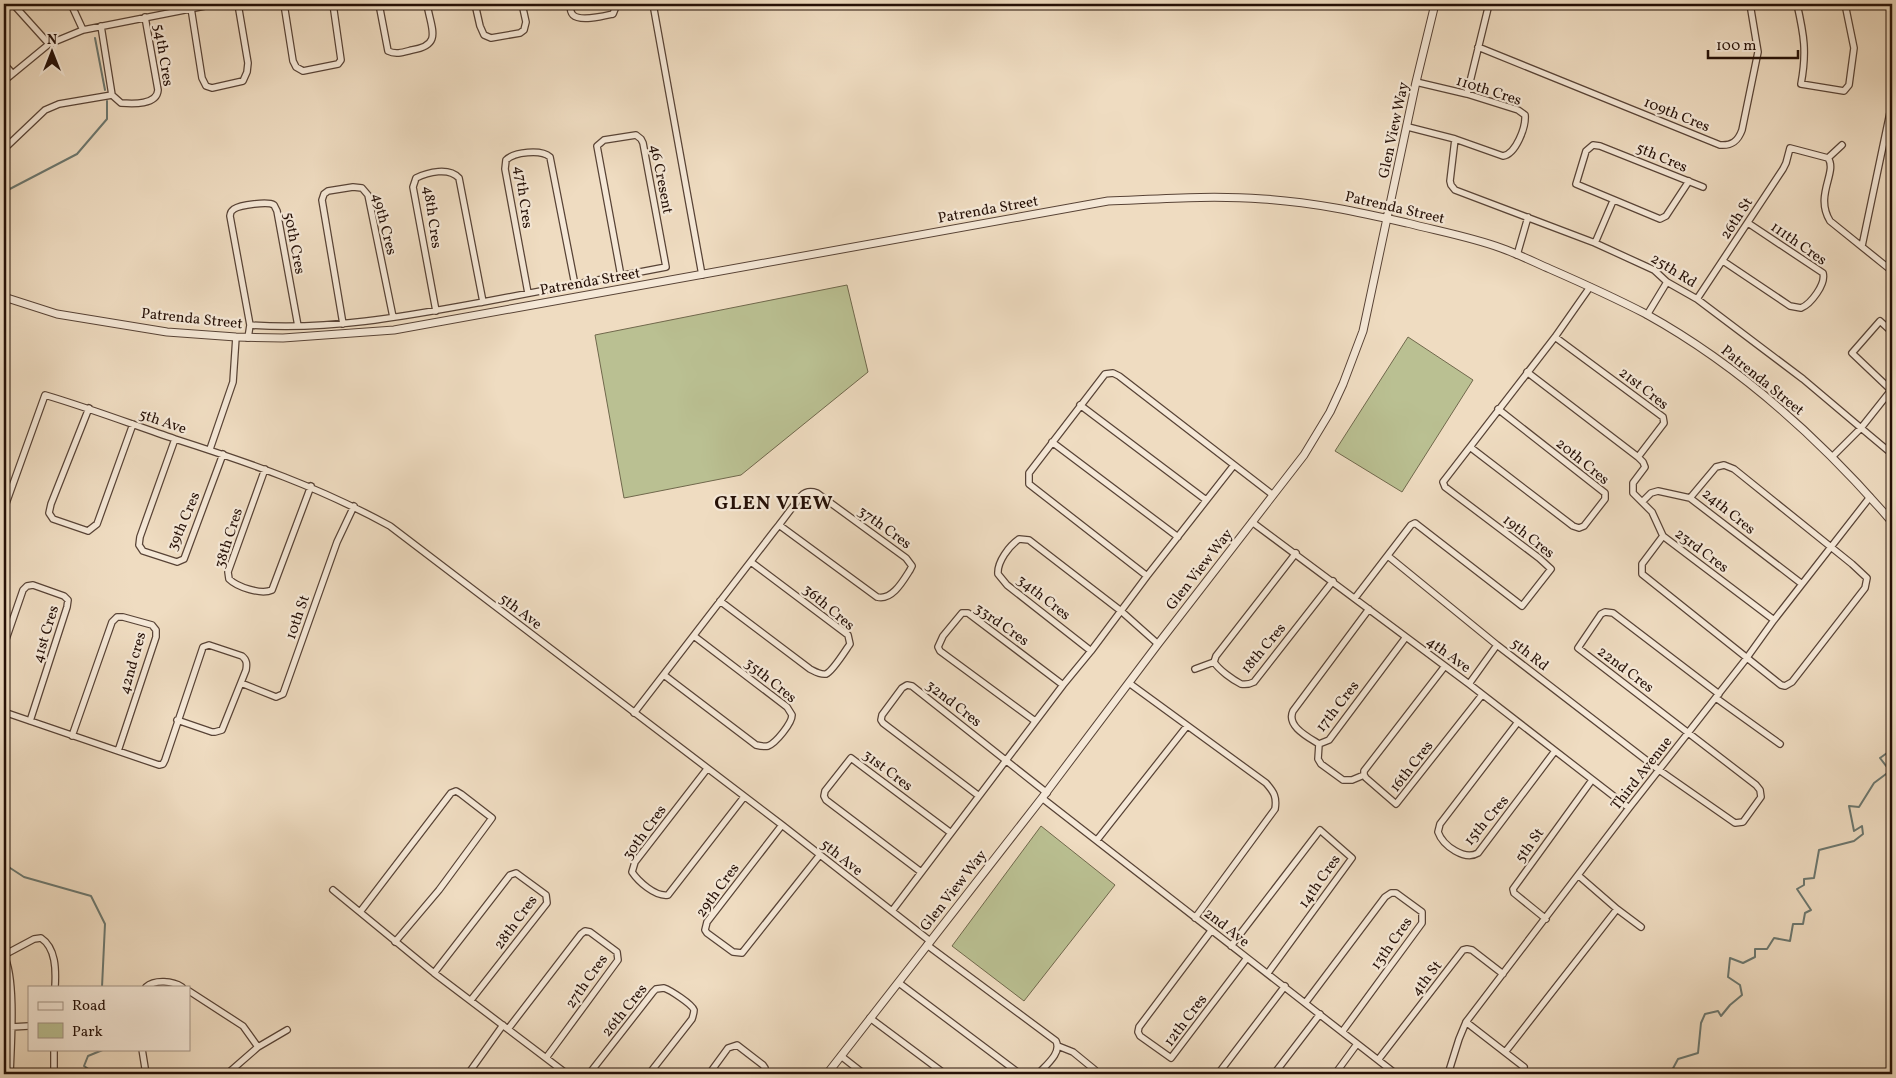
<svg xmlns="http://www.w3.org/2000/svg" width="1896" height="1078" viewBox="0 0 1896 1078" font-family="Vollkorn,serif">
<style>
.green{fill:#bac092;stroke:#70684c}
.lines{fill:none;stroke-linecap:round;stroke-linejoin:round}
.stream{stroke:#6b776f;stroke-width:2}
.minor-casing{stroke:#584336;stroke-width:8}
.tertiary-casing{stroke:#584336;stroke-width:9}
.minor{stroke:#f5e8d7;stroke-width:5.5}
.tertiary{stroke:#f5e8d7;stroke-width:7}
.labels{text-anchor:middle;stroke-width:4.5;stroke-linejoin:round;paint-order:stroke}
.street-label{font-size:15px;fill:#251007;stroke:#f5e8d7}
.district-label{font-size:20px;font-weight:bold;letter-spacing:1px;fill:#251007;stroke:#f5e8d7}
</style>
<rect width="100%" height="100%" fill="#efdcc1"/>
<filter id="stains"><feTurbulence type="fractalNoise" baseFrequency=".004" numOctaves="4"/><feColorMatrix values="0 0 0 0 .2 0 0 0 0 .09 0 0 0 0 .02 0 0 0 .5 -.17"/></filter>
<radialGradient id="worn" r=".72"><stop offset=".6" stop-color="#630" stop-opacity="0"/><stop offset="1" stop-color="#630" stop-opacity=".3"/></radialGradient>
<path class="green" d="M 847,285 L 868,372 L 741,475 L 624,498 L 595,335 Z
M 1408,337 L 1473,380 L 1402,492 L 1335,451 Z
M 1041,826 L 1115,885 L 1024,1001 L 952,946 Z"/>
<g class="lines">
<path class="stream" d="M 95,38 L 105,90
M 4,192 L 77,154 L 107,119 L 107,101
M 4,864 L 24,877 L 91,896 L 105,924 L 102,987
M 96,1074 L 84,1066 L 88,1056 L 105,1049
M 1670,1074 L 1678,1059 L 1698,1053 L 1701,1023 L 1705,1014 L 1718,1011 L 1721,1016 L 1730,1005 L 1742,995 L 1740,985 L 1728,977 L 1730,958 L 1743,963 L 1755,957 L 1755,949 L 1767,949 L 1774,938 L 1790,941 L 1793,924 L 1803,924 L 1805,913 L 1811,910 L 1797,889 L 1804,885 L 1804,879 L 1814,878 L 1819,850 L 1854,841 L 1863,834 L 1862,826 L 1854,831 L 1849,806 L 1859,807 L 1874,783 L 1890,771 L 1880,758 L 1887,753 L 1892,755"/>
<g class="minor-casing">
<path id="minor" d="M 13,4 L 49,44
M 71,4 L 83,30
M 284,4 L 293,61 L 296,67 L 303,71 L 338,64 L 341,60 L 333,4
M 379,4 L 388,51 C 396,55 404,52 412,50 C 443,45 431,29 427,4
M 475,4 L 480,26 L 484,35 L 491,38 L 520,33 L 524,30 L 526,22 L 522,4
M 570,4 C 570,8 570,12 573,15 C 580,22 604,16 613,14 L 617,4
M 653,4 L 702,275
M 1797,4 C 1804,35 1807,52 1801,84 L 1844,91 L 1849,85 L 1854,48 L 1845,4
M 191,8 L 202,78 L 206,86 L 212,88 L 243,81 L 247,72 L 248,63 L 238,4
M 101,26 L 112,95 L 121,103 C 133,104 157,105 158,90 L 145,17
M 1478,47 L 1720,145 C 1732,146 1738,141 1742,130 L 1758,52 L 1750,4
M 4,64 L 12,73
M 4,81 L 49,44 L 83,30 L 215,4
M 1467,94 L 1489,4
M 1408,127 L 1455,139 L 1503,156 C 1516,154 1526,127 1525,115 L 1518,110 L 1467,94 L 1416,82
M 1455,139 L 1450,181 L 1451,185 L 1455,190 L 1595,243 L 1654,270 L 1667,282 L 1697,299 L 1803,379 L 1861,428 L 1832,457
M 4,149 L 45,110 L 59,104 L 112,95
M 1828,158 C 1838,172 1814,195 1830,221 L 1892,271
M 1828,158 L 1842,145
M 1689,181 L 1666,216 L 1660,219 L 1576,184 L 1586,151 L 1593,145 L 1600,146 L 1703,187
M 1595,243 L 1613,201
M 1862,246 L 1892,103
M 1517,255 L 1528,217
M 1723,261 L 1790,306 L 1801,308 C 1811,304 1826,284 1823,273 L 1748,223
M 528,293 L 505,169 L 506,160 C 514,152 541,149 550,157 L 575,285
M 1697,299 L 1783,169 L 1786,163 L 1790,148 L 1828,158
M 436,311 L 413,187 L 416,178 C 428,172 449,167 459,178 L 483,302
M 1647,315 L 1667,282
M 343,324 L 322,200 L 324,194 L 328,191 L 353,187 L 362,188 L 368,195 L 393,317
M 250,325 L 230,216 C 231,212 230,212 234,209 C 240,205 268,201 274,205 L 277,211 L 298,326
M 1892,332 L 1880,321 L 1852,353 L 1892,391
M 248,338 L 250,325 C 328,331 407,316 483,302 C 544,290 605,279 666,267 L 643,143 L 641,139 L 636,135 L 604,140 L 597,146 L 621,276
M 1527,372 L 1638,457 L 1664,423 L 1663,417 L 1555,337
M 1892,389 L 1861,428 L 1892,454
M 1080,405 L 1206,500
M 89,408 L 51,504 L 49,513 L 53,519 L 88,531 L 97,524 L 133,424
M 175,439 L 140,537 L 139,545 L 143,551 L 177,562 L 184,559 L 223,454
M 1052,442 L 1178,537
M 1470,447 L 1573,526 L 1579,528 L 1584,526 L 1605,499 L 1605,493 L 1498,409
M 210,449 L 233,382 L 236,337
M 1638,457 L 1643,462 L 1645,467 L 1633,483 L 1633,493 L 1652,512 L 1663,536
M 265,469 L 228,572 L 229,579 C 237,587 261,595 272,590 L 311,486
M 1643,501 L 1651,493 L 1658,491 L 1690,498
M 4,509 L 45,395 C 89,408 131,424 175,439 C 250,463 319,487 390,526 L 782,825 L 930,941
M 1252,522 L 1469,684 L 1629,808
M 1388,556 L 1497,645 L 1659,770 L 1735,823 L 1743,822 L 1761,797 L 1760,790 L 1756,785 L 1578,648 L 1601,614 L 1605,612 L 1613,613 L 1719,694
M 1147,576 L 1029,484 L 1029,473 L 1105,374 L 1113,373 L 1119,376 L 1273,495
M 1355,598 L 1411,525 L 1415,523 L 1522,606 L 1551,569 L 1539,558 L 1445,487 L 1443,482 L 1555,337 L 1590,287
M 720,601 L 810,669 C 814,671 820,675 826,674 C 833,671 845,651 850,644 L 848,635 L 751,562
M 1369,609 L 1293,711 C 1286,726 1308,737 1319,744 L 1329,740 L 1406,637
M 1774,620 L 1663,536 L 1642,564 L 1642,574 L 1781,685 L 1785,686 L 1792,682 L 1865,588 L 1867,578 L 1852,564 L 1734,469 L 1724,465 L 1716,467 L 1690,498 L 1802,584
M 4,645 L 23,590 L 27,586 L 33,585 L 64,596 L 68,600 L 67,607 L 30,721
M 1091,651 L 1007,585 L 998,574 C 997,562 1009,546 1019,539 L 1029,540 L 1121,611 L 1158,644
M 1214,662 C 1219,670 1233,680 1241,684 C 1246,685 1250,684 1254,682 L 1333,581
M 1214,662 L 1216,656 L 1296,553
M 1445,666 L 1364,771 L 1364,775 L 1366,778 L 1396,804 L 1482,695
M 1195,669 L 1214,662
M 664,675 L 756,745 C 760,746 764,747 768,746 C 776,743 792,723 792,715 L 787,707 L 694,636
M 241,683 L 276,697 L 283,694 L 337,542 L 354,506
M 1129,683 L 1266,783 C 1274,792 1277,797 1275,809 L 1195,918
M 1469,684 L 1497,645
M 1716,698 L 1780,744
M 4,712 L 159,765 L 163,764 L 165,760 L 203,647 L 209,645 L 242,656 C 247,660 247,664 246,670 L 222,730 L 215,732 L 212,732 L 177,720
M 634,713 C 681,652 728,591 775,530 L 779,525 L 801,496 C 806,491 811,491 817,493 L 906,558 L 912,566 L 910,570 C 903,581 892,601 877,597 L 779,525
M 1035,721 L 940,651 L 938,647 L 943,636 L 962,613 L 968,613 L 1063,685
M 1518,722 L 1440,824 L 1438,832 C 1443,846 1465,861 1478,853 L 1555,751
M 72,736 L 112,622 L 117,617 L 123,617 L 152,625 L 156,630 L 156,637 L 118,751
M 1319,744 L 1318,759 L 1321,764 L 1343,780 L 1352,780 L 1364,775
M 707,769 L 635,862 L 632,872 C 638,881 655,897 668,895 L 744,797
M 979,796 L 883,723 L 881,720 L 882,715 L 902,688 L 907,685 L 912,686 L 1047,793
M 1042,798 L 1396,1074
M 782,825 L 707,922 L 705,930 L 707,933 L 733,952 L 742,953 L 819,856
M 1097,840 L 1187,726
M 921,872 L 826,800 L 824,796 L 825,791 L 851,758 L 951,833
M 1579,876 L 1617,909 L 1641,927
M 333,890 L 434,973 L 567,1074
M 892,911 L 1063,685 L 1091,651 L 1147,576 L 1234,465
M 360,912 L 451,793 L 456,791 L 461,794 L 492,818 L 439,890 L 395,942
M 1546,919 L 1514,893 L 1513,889 L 1592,780
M 1211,931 L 1139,1027 L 1138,1032 L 1140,1036 L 1171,1058 L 1247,958
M 927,945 L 1056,1041 C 1062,1053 1046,1065 1038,1074
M 1231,946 L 1320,830 L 1352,858 L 1268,973
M 4,955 L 34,939 L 41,938 C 56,948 56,970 55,987
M 4,956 C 16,978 11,1046 10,1074
M 434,973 L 510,875 L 516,873 L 546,895 L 547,903 L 471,1000
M 899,983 L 1020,1074
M 146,987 C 155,979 173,981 182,987
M 189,991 L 243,1026 L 258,1047
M 1306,1002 L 1385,897 L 1391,893 L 1396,893 L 1422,912 L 1422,923 L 1342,1032
M 870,1018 L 945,1074
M 1466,1022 L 1524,1067
M 11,1027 L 29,1026
M 508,1029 L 581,934 L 585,931 L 590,932 L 617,952 L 618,960 L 546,1058
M 1058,1046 L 1073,1052 L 1095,1070 L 1096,1074
M 142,1049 L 146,1074
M 1506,1051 L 1617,909
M 841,1056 L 864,1074
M 1378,1060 L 1463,950 L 1467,949 L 1472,950 L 1503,974
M 54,1074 L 54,1049
M 227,1074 L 258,1047 L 287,1030
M 468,1074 L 503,1025
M 589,1074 L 653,992 L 656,989 L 664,988 C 670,990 692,1004 694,1010 C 694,1013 693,1016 692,1019 L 649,1074
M 709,1074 L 728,1048 L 737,1045 L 763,1065 L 765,1068 L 764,1074
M 1218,1074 L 1285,986
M 1274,1074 L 1320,1014
M 1335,1074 L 1357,1044
M 1448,1074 L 1459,1039 L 1466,1022 L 1629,808 L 1746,659 L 1774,620 L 1870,497"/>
</g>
<g class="tertiary-casing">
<path id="tertiary" d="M 4,297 L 57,314 L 167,332 L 236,337 L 283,338 L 394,330 L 1108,201 C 1159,199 1211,195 1263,199 C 1312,202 1359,212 1407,223 C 1438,231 1471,237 1501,248 C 1518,254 1534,262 1550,269 C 1582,283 1615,298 1646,314 C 1740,366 1823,442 1892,522
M 827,1074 L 1042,798 L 1158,644 L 1304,455 L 1330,412 L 1343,384 L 1363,331 L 1416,82 L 1435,4"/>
</g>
<use href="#minor" class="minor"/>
<use href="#tertiary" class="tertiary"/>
</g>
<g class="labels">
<g class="street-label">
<text transform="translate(164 55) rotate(81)" y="5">54th Cres</text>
<text transform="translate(1489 90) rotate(18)" y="5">110th Cres</text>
<text transform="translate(1677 114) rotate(22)" y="5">109th Cres</text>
<text transform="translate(1393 130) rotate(-78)" y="5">Glen View Way</text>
<text transform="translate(1662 157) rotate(23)" y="5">5th Cres</text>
<text transform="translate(662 179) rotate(79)" y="5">46 Cresent</text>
<text transform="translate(524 197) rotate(82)" y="5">47th Cres</text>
<text transform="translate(1395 207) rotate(13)" y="5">Patrenda Street</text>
<text transform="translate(988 209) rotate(-10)" y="5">Patrenda Street</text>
<text transform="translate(433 217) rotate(82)" y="5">48th Cres</text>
<text transform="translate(1736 218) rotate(-57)" y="5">26th St</text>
<text transform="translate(385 224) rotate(76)" y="5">49th Cres</text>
<text transform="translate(295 243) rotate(79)" y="5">50th Cres</text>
<text transform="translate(1799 243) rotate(35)" y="5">111th Cres</text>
<text transform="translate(1674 270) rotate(32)" y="5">25th Rd</text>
<text transform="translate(590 281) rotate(-10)" y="5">Patrenda Street</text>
<text transform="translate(192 318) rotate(6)" y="5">Patrenda Street</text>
<text transform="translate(1763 380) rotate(39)" y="5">Patrenda Street</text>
<text transform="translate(1644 388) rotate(38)" y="5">21st Cres</text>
<text transform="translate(163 421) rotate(19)" y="5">5th Ave</text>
<text transform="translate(1583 461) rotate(39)" y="5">20th Cres</text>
<text transform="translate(1729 511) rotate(39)" y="5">24th Cres</text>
<text transform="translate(183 521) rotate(-67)" y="5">39th Cres</text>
<text transform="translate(885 527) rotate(36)" y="5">37th Cres</text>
<text transform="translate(1529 536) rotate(38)" y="5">19th Cres</text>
<text transform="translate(228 538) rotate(-72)" y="5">38th Cres</text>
<text transform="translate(1702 550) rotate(37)" y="5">23rd Cres</text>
<text transform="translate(1199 569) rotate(-52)" y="5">Glen View Way</text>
<text transform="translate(1044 597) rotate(38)" y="5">34th Cres</text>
<text transform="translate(829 607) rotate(40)" y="5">36th Cres</text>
<text transform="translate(521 611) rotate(37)" y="5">5th Ave</text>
<text transform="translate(297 617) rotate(-71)" y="5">10th St</text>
<text transform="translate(1002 624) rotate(35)" y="5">33rd Cres</text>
<text transform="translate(45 634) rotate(-73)" y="5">41st Cres</text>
<text transform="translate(1263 648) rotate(-50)" y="5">18th Cres</text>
<text transform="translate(1449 654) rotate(36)" y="5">4th Ave</text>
<text transform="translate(1530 654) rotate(38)" y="5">5th Rd</text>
<text transform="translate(132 663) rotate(-74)" y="5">42nd cres</text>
<text transform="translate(1626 669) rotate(37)" y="5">22nd Cres</text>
<text transform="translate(771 680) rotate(39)" y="5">35th Cres</text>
<text transform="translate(954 703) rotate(38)" y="5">32nd Cres</text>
<text transform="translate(1337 706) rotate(-52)" y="5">17th Cres</text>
<text transform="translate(1411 766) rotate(-52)" y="5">16th Cres</text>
<text transform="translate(888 770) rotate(37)" y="5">31st Cres</text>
<text transform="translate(1641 773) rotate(-52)" y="5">Third Avenue</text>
<text transform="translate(1486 820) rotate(-50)" y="5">15th Cres</text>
<text transform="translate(644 832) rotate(-54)" y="5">30th Cres</text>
<text transform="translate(1529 845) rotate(-54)" y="5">5th St</text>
<text transform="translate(842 857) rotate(38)" y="5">5th Ave</text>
<text transform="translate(1319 881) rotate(-55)" y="5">14th Cres</text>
<text transform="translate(717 890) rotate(-54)" y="5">29th Cres</text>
<text transform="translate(953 890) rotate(-52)" y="5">Glen View Way</text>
<text transform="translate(515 922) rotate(-54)" y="5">28th Cres</text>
<text transform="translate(1227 927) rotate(38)" y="5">2nd Ave</text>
<text transform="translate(1391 943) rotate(-55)" y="5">13th Cres</text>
<text transform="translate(1426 978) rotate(-52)" y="5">4th St</text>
<text transform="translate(586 981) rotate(-55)" y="5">27th Cres</text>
<text transform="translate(624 1010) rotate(-51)" y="5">26th Cres</text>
<text transform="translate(1185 1020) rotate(-53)" y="5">12th Cres</text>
</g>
<g class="district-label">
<text x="774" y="509">GLEN VIEW</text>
</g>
</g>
<rect width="1896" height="1078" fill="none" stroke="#efdcc1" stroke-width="20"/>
<rect x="5" y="5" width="1886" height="1068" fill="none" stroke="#251007" stroke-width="2.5"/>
<rect x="10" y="10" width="1876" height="1058" fill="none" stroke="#251007"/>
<rect x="28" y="986" width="162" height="65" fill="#f5e8d7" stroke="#a29284"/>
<rect x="38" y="1002" width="25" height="8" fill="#f5e8d7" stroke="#a29284"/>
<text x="72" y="1010" font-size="15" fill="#251007">Road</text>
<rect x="38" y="1023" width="25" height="15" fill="#bac092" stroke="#a29284"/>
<text x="72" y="1036" font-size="15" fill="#251007">Park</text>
<g transform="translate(52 52)" stroke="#f5e8d7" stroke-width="4" paint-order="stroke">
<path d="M0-4L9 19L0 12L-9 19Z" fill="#251007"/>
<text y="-8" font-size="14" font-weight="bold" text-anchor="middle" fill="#251007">N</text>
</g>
<path d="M1708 50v8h90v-8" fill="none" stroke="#251007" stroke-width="2.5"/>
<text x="1716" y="50" font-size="15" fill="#251007" stroke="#f5e8d7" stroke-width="4" paint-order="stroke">100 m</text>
<rect width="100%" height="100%" filter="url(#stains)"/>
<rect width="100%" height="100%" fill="url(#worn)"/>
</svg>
